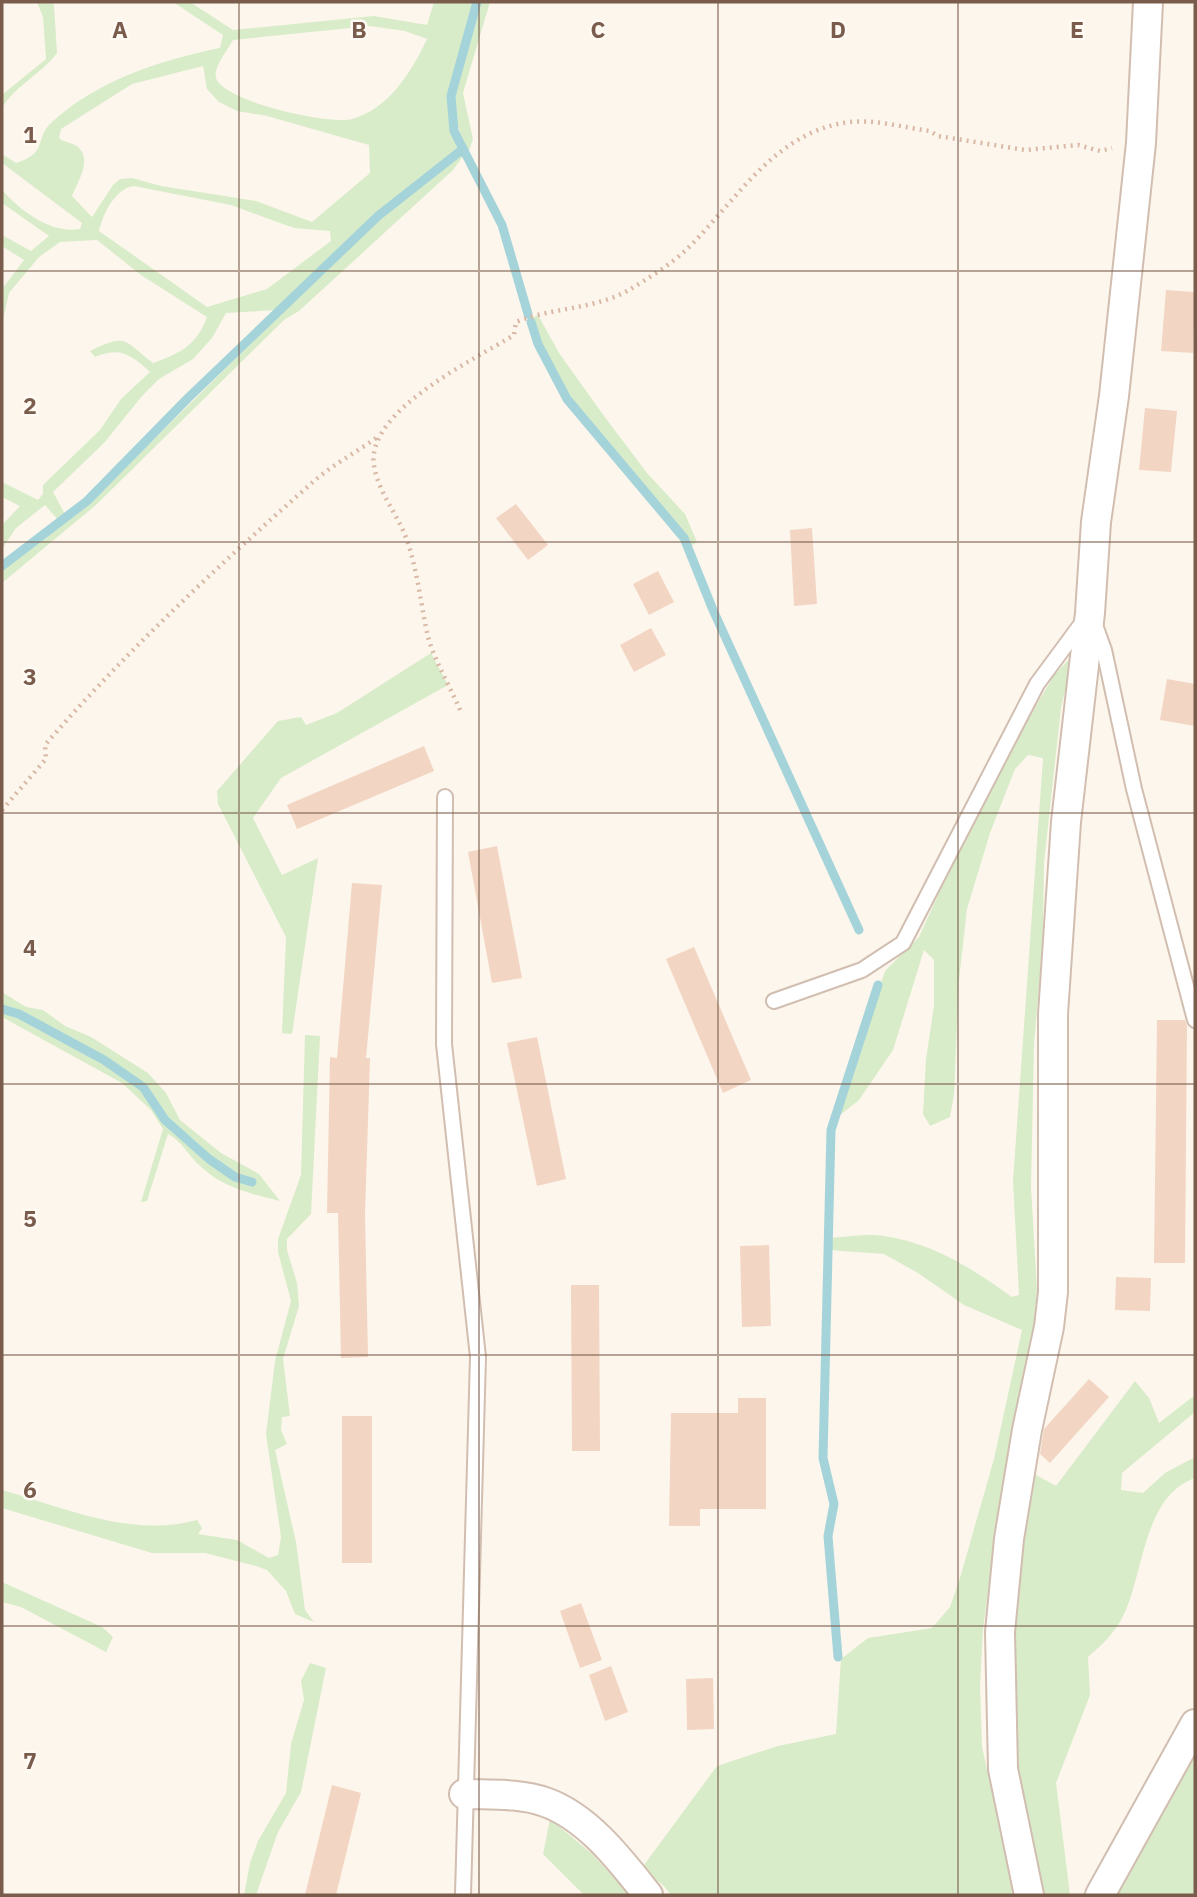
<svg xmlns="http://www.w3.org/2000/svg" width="1197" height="1897" viewBox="0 0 1197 1897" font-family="'IBM Plex Sans',sans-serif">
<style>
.green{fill:#d8ecc9;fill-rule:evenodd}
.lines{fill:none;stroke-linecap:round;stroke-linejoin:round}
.stream{stroke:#a5d3da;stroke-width:9}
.building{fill:#f3d5c3}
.lane-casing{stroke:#d1beb0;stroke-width:18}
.street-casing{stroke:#d1beb0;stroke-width:32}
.path{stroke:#d9b8a5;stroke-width:4.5;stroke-dasharray:2 5;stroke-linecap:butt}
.lane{stroke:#fff;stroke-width:14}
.street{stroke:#fff;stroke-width:28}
.grid{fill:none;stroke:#7a5c4d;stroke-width:2;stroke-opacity:0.55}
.grid-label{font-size:23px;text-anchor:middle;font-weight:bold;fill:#7a5c4d;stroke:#fffaf3;stroke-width:5;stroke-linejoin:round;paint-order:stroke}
</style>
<rect width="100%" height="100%" fill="#fdf6ec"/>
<path class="green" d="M 37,2 L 52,2 L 54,5 L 57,53 C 40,75 16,85 2,108 L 3,94 L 46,59 L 43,17 Z
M 173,2 L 190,2 L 233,30 L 374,16 L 427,25 L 434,2 L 474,2 C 468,54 434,96 460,148 L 377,214 L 276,310 L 226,313 L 212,338 L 193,359 L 159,379 L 142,396 L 104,443 L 53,492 L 66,516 L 59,521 L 45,505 L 16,528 L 2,549 L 2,525 L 20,506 L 2,497 L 2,482 L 38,500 L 43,494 L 43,485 L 100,430 L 121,399 L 150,372 C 132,355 120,346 95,357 L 90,351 C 127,333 123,340 153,363 C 181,353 197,345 207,317 L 141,275 L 97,240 L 60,242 L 39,257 L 9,293 L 2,324 L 2,289 L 24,260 L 2,246 L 2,235 L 31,251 L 49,236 L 2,203 L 2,190 C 21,211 51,234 80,229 L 82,223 L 2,163 L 2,154 L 16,163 C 49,153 34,138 52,122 C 98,80 161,60 220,48 L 223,35 ZM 370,26 L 405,31 L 427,39 C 412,71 389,109 352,119 C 330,125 224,102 216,78 C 213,68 228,49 233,40 ZM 203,66 L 207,89 L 219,102 L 237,111 L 267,116 L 369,145 L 370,173 L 312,222 L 256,201 L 161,186 L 132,178 L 120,179 L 113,185 L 92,217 L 72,196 C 77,183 92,161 79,148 C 75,143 65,143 59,138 L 61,129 L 132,84 ZM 134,186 L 231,205 L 294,228 L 330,231 L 331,241 L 267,289 L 207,307 L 99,231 C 103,214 115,188 134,186 Z
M 479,2 L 490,2 L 463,93 L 473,139 L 468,153 C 436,84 471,66 479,2 Z
M 462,152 L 464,155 L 453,170 L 299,311 L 284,320 L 96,505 L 2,583 L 3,568 L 89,503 L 380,217 Z
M 538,315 L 559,353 L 604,416 L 647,473 L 685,514 L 697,542 L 691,546 L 615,450 L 569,398 L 540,344 L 532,318 Z
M 431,653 L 448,685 L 281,778 L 253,818 L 282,875 L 318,858 L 292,1034 L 282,1033 L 286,937 L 218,804 L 217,791 L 278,721 L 301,717 L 306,725 L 337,713 Z
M 1074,654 L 1061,708 L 1044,863 L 1043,938 L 1034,1044 L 1031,1187 L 1037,1290 L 1034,1324 L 999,1509 L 983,1629 L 980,1685 L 982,1747 L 1016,1895 L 671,1895 L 663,1885 L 641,1869 L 717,1766 L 778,1746 L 836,1734 L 841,1659 L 868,1638 L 932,1628 L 950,1607 L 960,1578 L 994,1459 L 1022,1330 L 964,1305 L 918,1273 L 884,1254 L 829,1250 L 829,1238 C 846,1237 867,1233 884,1236 C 933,1243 973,1269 1012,1297 L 1019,1295 L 1013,1181 L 1043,758 L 1028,755 L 1015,769 L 990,833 L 967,909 L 959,980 L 954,1094 L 950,1117 L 930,1126 L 923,1114 L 926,1059 L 934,1006 L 934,960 L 924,950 L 893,1050 L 859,1100 L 835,1119 L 885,971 L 919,937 L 980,803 L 1054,675 Z
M 2,992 L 26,1007 L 43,1010 L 65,1026 L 91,1037 L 148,1073 L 166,1093 L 180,1120 L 221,1153 L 259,1174 L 280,1201 C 251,1194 221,1187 199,1165 C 187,1154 183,1142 168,1134 L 147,1201 L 141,1202 L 163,1129 L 151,1110 L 122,1083 L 2,1017 L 2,1011 L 18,1016 L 103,1062 L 141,1088 L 164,1122 L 194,1145 L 207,1161 L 234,1179 L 252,1184 L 255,1182 L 236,1175 L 210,1157 L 197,1142 L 167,1119 L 144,1085 L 105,1058 L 20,1012 L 2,1006 Z
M 305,1035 L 320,1036 L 311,1214 L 287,1239 L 287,1250 L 297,1283 L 299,1306 L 283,1359 L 290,1416 L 282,1417 L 281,1430 L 287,1444 L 275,1450 L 296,1542 L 305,1610 L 314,1622 L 295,1614 L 286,1591 L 267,1570 L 256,1566 L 205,1553 L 152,1553 L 2,1508 L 2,1490 C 65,1508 132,1538 197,1520 L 202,1528 L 198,1534 L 237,1540 L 269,1558 L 278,1555 L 281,1537 L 266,1434 L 275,1361 L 291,1301 L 278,1252 L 278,1239 L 301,1175 Z
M 1135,1381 L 1149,1398 L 1159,1423 L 1195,1395 L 1195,1412 L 1122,1473 L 1121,1490 L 1143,1493 L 1165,1473 L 1195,1457 L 1195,1478 C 1144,1496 1144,1570 1125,1612 C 1116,1632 1104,1643 1088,1657 L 1090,1695 L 1056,1783 L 1070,1895 L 1042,1895 L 1015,1780 L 1008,1613 L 1029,1471 L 1056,1486 Z
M 2,1582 L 102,1627 L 113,1637 L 106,1652 L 21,1607 L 2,1602 Z
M 310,1663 L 326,1668 L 301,1792 L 278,1832 L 256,1895 L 244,1895 L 250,1863 L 258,1841 L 286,1793 L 291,1744 L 304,1700 L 301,1681 Z
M 1195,1748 L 1195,1895 L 1113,1895 Z
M 550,1819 L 591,1853 L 630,1895 L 584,1895 L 543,1854 Z"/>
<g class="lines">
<path class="stream" d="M 477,2 L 451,96 L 454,131 L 502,225 L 528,314
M 531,322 L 538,344 L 567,399 L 684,538 L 713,610 L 859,930
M 2,566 L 87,501 L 188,398 L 378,216 L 463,149
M 2,1009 L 19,1014 L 104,1060 L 143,1087 L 165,1120 L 209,1159 L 235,1177 L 252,1182
M 838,1657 L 828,1536 L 834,1504 L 823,1458 L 831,1130 L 878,985"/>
</g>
<path class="building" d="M 1166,290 L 1195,292 L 1193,353 L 1161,351 Z
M 1145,408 L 1177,411 L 1171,472 L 1139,470 Z
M 516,504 L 548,545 L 528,560 L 496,518 Z
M 812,528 L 817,604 L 794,606 L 790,530 Z
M 658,571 L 674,602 L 649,615 L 633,584 Z
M 651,628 L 666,655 L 634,672 L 620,645 Z
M 1167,679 L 1195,684 L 1195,726 L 1160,720 Z
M 424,746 L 434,771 L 297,829 L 287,805 Z
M 497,846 L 522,978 L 492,983 L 468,852 Z
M 352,883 L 382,885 L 366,1058 L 370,1058 L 365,1214 L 368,1357 L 341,1358 L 338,1213 L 327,1213 L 330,1057 L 337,1058 Z
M 694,947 L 751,1080 L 723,1093 L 666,959 Z
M 1157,1020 L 1185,1020 L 1187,1026 L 1185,1263 L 1154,1263 Z
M 537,1037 L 566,1179 L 537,1186 L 507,1043 Z
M 769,1245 L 771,1326 L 742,1327 L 740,1246 Z
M 1116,1277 L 1151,1278 L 1150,1311 L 1115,1310 Z
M 571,1285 L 599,1285 L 600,1451 L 572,1451 Z
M 1089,1379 L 1109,1397 L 1050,1463 L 1040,1454 L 1044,1429 Z
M 738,1398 L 766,1398 L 766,1509 L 700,1509 L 700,1526 L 669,1526 L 671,1413 L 738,1413 Z
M 342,1416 L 372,1416 L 372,1563 L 342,1563 Z
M 581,1603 L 602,1660 L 580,1668 L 560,1611 Z
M 611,1666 L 628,1712 L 605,1721 L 589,1675 Z
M 713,1678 L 714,1729 L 687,1730 L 686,1679 Z
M 332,1785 L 361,1793 L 336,1895 L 305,1895 Z"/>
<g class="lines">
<g class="lane-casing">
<path id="lane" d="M 1095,625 L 1104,650 L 1134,789 L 1195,1020
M 445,797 L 444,1044 L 478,1357 L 463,1895
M 774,1001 L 862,970 L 903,943 L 1037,684 L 1085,619"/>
</g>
<g class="street-casing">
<path id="street" d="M 464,1794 C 490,1795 520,1793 545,1802 C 588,1817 621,1861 648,1895
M 1029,1895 L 1003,1769 L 1000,1632 L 1009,1539 L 1027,1430 L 1049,1327 L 1053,1292 L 1053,1014 L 1066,822 L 1090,613 L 1096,522 L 1114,396 L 1141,143 L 1148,2
M 1100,1895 L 1195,1724"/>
</g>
<path class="path" d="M 460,710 C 450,686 435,662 428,637 C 421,606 418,574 408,543 C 399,516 379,494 374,466 C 365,411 474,360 514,335 L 516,322 C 553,307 593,310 629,290 C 647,279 670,265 686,250 C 736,202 774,131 850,122 C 875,119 905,128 930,131 L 938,136 L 1025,150 L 1078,145 L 1100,151 L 1112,148
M 2,810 L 46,759 L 45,745 C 127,650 219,565 313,482 C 332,465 357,452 379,436"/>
<use href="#lane" class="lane"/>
<use href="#street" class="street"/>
</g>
<path class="grid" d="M 239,2 L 239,1895M 479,2 L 479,1895M 718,2 L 718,1895M 958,2 L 958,1895M 2,271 L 1195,271M 2,542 L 1195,542M 2,813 L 1195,813M 2,1084 L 1195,1084M 2,1355 L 1195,1355M 2,1626 L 1195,1626"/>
<g class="grid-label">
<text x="120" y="38">A</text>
<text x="359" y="38">B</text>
<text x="598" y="38">C</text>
<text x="838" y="38">D</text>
<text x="1077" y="38">E</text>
<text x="30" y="143">1</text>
<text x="30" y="414">2</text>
<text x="30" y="685">3</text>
<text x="30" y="956">4</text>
<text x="30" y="1227">5</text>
<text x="30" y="1498">6</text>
<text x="30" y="1769">7</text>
</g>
<rect width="1197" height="1897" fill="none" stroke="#7a5c4d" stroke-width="7"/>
</svg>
